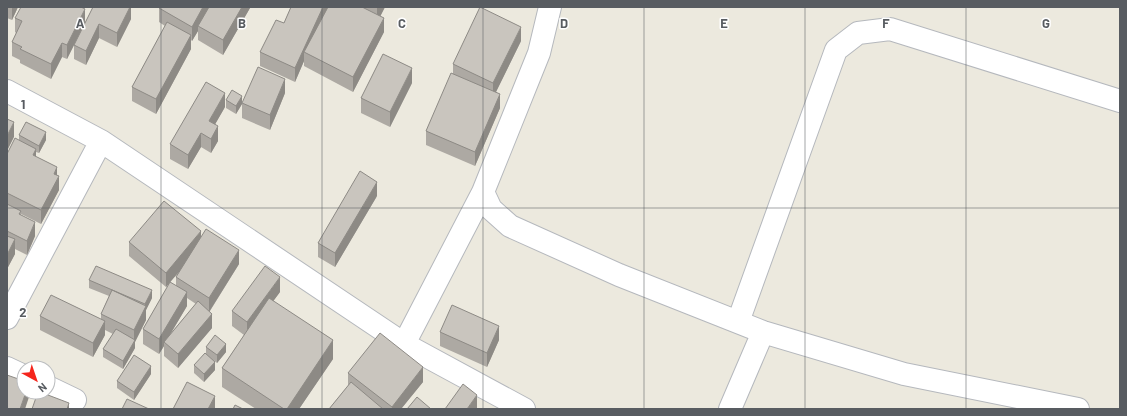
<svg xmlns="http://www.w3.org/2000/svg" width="1127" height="416" viewBox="0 0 1127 416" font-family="Barlow,sans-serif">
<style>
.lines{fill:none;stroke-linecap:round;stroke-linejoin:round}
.street-casing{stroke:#b5b8bd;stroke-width:24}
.street{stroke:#fff;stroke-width:22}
.wall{fill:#ada9a3;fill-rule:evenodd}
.shaded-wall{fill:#8d8a85}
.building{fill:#c9c5be;stroke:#8d8a85}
.grid{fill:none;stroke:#585c61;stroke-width:1;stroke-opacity:0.55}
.grid-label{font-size:13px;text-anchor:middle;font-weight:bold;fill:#585c61;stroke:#fff;stroke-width:3;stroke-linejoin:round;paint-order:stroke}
</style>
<rect width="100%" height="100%" fill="#ece9de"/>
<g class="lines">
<g class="street-casing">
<path id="street" d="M 550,7 L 539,53 L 483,192 L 491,209 L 510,226 L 619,275 L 763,332 L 904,374 L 1078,409
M 7,91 L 101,141 L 404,344 L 524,409
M 7,318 L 101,141
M 738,322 L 836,50 L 858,33 L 890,29 L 1120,101
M 404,344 L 483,192
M 7,368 L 24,376
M 48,387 L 75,400
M 730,409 L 763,332"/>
</g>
<use href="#street" class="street"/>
</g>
<path class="wall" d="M 7,7 L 18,7 L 12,20 L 7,18 Z
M 93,7 L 131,7 L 131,19 L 117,47 L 99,38 L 86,65 L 74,59 L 74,45 L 67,59 L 62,57 L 51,79 L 20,63 L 20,60 L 12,56 L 12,42 L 16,33 L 15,32 L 15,18 L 85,23 Z
M 250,7 L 250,8 L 223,55 L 198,40 L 198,31 L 192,41 L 191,40 L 191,49 L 156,114 L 132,101 L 132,87 L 165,26 L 159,22 L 159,8 Z
M 291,7 L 385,7 L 380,16 L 384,32 L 353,92 L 304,66 L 304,61 L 295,82 L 260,66 L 260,52 L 284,23 Z
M 521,41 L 496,92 L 500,108 L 475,166 L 426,145 L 426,131 L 453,74 L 453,64 Z
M 412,83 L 390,127 L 361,113 L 361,98 Z
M 285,93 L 270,130 L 242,118 L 242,104 L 236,114 L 226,108 L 226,100 L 242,103 Z
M 225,107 L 215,124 L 218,141 L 211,153 L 201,147 L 188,169 L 170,159 L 170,144 Z
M 19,135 L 46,140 L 39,153 L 36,152 L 36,157 L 57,175 L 59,190 L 41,224 L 21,214 L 21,215 L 35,236 L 27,255 L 15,249 L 15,254 L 7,269 L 7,154 L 19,141 Z
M 377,196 L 335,267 L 318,257 L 318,243 Z
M 201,236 L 239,264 L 210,311 L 212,328 L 178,368 L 164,356 L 164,346 L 159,354 L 143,344 L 143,329 L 170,283 L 166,287 L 129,256 L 129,242 ZM 178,273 L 176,277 L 176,286 L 170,282 ZM 187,298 L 196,304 L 171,333 L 187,306 Z
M 89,280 L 152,298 L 146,310 L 146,320 L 135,342 L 135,348 L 123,369 L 103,357 L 103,349 L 113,334 L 105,330 L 105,335 L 93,357 L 40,330 L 40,316 L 101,319 L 101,314 L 109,296 L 89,288 Z
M 280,292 L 273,301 L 333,359 L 299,409 L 256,409 L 222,387 L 222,368 L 244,335 L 232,326 L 232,311 Z
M 440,332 L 499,340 L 487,367 L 440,346 Z
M 206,347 L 226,352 L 217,363 L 213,360 L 215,370 L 204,382 L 194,373 L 194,365 L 206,354 Z
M 348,373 L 423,382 L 401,409 L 329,409 L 348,386 Z
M 151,374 L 134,400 L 117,388 L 117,381 Z"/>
<path class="shaded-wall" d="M 12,7 L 18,7 L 12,20 Z
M 130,7 L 131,7 L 131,19 L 117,47 L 117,33 Z
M 203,7 L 211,7 L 198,26 L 198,31 L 192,41 L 192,27 Z
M 242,7 L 250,7 L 250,8 L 223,55 L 223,40 Z
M 323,7 L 329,7 L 304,52 L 304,61 L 295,82 L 295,68 Z
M 378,7 L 385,7 L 377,23 L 377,8 Z
M 85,9 L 85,23 L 67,59 L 67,45 Z
M 384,18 L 384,32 L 353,92 L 353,77 Z
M 99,24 L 99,38 L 86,65 L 86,51 Z
M 521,27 L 521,41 L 493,98 L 493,83 Z
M 191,35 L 191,49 L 156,114 L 156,99 Z
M 62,43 L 62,57 L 51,79 L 51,64 Z
M 412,68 L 412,83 L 390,127 L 390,112 Z
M 285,79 L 285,93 L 270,130 L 270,115 Z
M 225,93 L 225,107 L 209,135 L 209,121 Z
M 500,94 L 500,108 L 475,166 L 475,152 Z
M 242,96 L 242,104 L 236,114 L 236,106 Z
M 14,122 L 14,137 L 7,151 L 7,136 Z
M 218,126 L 218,141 L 211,153 L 211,139 Z
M 46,132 L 46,140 L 39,153 L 39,146 Z
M 201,133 L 201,147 L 188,169 L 188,155 Z
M 36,149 L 36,163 L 33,155 Z
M 57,167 L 57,180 L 59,176 L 59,190 L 41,224 L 41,210 L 54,174 Z
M 377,182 L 377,196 L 335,267 L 335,253 Z
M 35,222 L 35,236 L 27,255 L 27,241 Z
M 201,231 L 201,246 L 166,287 L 166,273 Z
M 15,239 L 15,254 L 7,269 L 7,255 Z
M 239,250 L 239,264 L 209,312 L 209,298 Z
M 280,277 L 280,292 L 247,337 L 247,322 Z
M 152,290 L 152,298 L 146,310 L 146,320 L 135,342 L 135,348 L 123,369 L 123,361 L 134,342 L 134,330 L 145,307 L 145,304 Z
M 187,292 L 187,306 L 165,343 L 164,342 L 164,346 L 159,354 L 159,339 Z
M 212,314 L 212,328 L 178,368 L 178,354 Z
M 105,321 L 105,335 L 93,357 L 93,343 Z
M 499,326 L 499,340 L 487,367 L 487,353 Z
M 333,340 L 333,359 L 299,409 L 287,409 Z
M 226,344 L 226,352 L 217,363 L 217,355 Z
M 215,362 L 215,370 L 204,382 L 204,374 Z
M 151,366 L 151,374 L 134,400 L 134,392 Z
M 423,367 L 423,382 L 401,409 L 392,409 L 392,407 Z
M 26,392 L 29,392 L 29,397 L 25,409 L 20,409 Z
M 477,395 L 477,409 L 467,409 Z
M 215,396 L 215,409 L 208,409 Z
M 69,403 L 69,409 L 67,409 Z"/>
<path class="building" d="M 21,7 L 81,7 L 85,9 L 67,45 L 62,43 L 51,64 L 20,49 L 22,47 L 12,42 L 22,21 L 15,18 Z
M 93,7 L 130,7 L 117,33 L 99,24 L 86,51 L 74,45 Z
M 160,7 L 203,7 L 192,27 L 159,8 Z
M 209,7 L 242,7 L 223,40 L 198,26 Z
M 291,7 L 323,7 L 295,68 L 260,52 L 276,20 L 284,23 Z
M 328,7 L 362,7 L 384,18 L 353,77 L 304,52 Z
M 480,7 L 521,27 L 493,83 L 453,64 Z
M 167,22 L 191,35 L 156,99 L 132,87 Z
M 383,54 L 412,68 L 390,112 L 361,98 Z
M 258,67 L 285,79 L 270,115 L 242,103 Z
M 451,73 L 500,94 L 475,152 L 426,131 Z
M 206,82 L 225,93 L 209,121 L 218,126 L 211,139 L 201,133 L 188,155 L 170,144 Z
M 232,90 L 242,96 L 236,106 L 226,100 Z
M 7,119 L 14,122 L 7,136 Z
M 26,122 L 46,132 L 39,146 L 19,135 Z
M 15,138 L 36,149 L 33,155 L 57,167 L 54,174 L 59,176 L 41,210 L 7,193 L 7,154 Z
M 360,171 L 377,182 L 335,253 L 318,243 Z
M 164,201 L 201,231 L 166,273 L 129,242 Z
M 7,204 L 21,211 L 19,214 L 35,222 L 27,241 L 7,231 Z
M 206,229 L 239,250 L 209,298 L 176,277 Z
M 7,236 L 15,239 L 7,255 Z
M 96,266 L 152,290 L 145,304 L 89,280 Z
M 265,266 L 280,277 L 247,322 L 232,311 Z
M 170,282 L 187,292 L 159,339 L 143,329 Z
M 112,290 L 146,306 L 134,330 L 101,314 Z
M 51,295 L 105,321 L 93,343 L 40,316 Z
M 269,298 L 333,340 L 287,409 L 284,409 L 222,368 Z
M 198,301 L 212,314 L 178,354 L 164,342 Z
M 452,305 L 499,326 L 487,353 L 440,332 Z
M 116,329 L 135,340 L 123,361 L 103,349 Z
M 380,333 L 423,367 L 392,407 L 348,373 Z
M 215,335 L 226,344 L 217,355 L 206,347 Z
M 205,353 L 215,362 L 204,374 L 194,365 Z
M 134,355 L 151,366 L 134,392 L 117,381 Z
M 7,375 L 24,381 L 24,392 L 26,392 L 20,409 L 7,409 Z
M 187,382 L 215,396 L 208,409 L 173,409 Z
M 351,382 L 383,409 L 329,409 Z
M 463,384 L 477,395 L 467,409 L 445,409 Z
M 38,392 L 40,392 L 69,403 L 67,409 L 32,409 Z
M 417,397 L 431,409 L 407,409 Z
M 127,399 L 149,409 L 122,409 Z
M 235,405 L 243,409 L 233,409 Z"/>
<path class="grid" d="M 161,7 L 161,409M 322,7 L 322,409M 483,7 L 483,409M 644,7 L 644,409M 805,7 L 805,409M 966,7 L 966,409M 7,208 L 1120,208"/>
<g class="grid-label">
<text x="80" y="28">A</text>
<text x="242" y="28">B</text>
<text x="402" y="28">C</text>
<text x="564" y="28">D</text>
<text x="724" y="28">E</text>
<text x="886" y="28">F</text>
<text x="1046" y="28">G</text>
<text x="23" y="109">1</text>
<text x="23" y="317">2</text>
</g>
<rect width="1127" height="416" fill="none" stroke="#585c61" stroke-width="16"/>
<g transform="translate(36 380) rotate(140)"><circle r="19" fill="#ffffff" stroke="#bcbec0"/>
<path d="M0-3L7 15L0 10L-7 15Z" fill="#f5251c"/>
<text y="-6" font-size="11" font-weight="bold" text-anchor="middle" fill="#585c61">N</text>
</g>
</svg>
